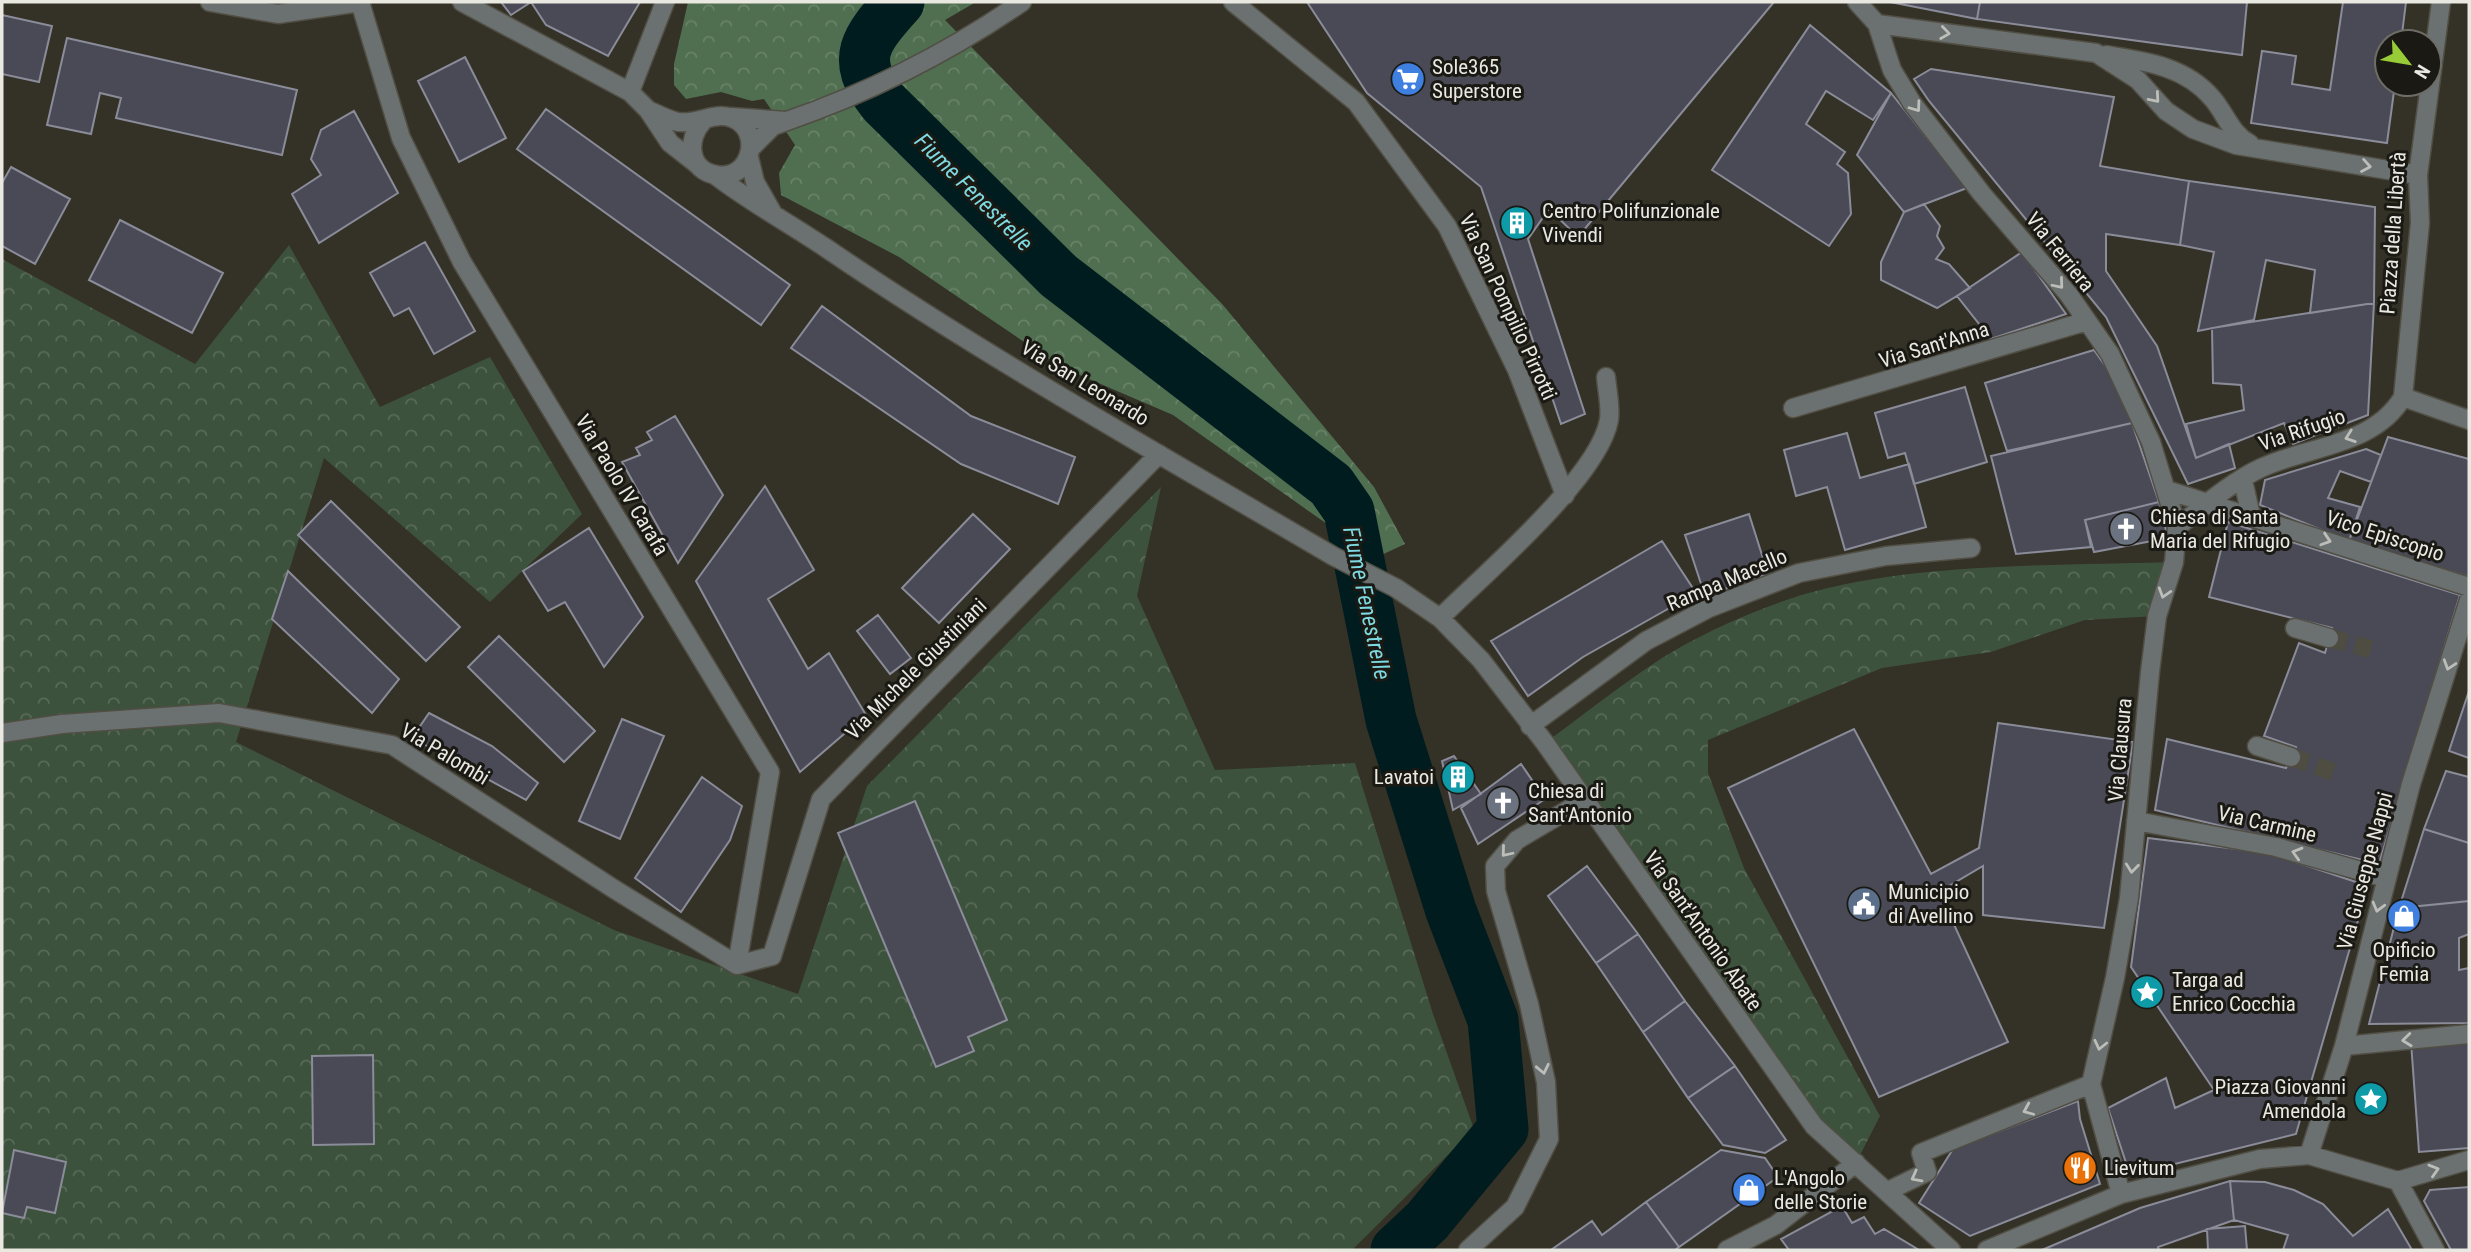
<svg xmlns="http://www.w3.org/2000/svg" width="2471" height="1252" viewBox="0 0 2471 1252" font-family="'Roboto Condensed',sans-serif">
<style>
.forest{fill:url(#forest-crowns)}
.park{fill:url(#park-crowns)}
.lines{fill:none;stroke-linecap:round;stroke-linejoin:round}
.river{stroke:#001c1f;stroke-width:51}
.building{fill:#494a55;stroke:#8b8c99;stroke-width:2}
.pedestrian-tunnel{stroke:#4f4c42;stroke-width:18;stroke-dasharray:18 9;stroke-linecap:butt}
.pedestrian-casing{stroke:#514e44;stroke-width:21}
.minor-casing{stroke:#514e44;stroke-width:21}
.tertiary-casing{stroke:#514e44;stroke-width:21}
.pedestrian{stroke:#6a7170;stroke-width:18}
.minor{stroke:#6a7170;stroke-width:18}
.tertiary{stroke:#6a7170;stroke-width:18}
.oneway{stroke:#bdbeb9}
.labels{text-anchor:middle;stroke-width:6;stroke-linejoin:round;paint-order:stroke}
.poi-label{font-size:21px;fill:#e9e8e1;stroke:#1a1914;text-anchor:start}
.street-label{font-size:21px;fill:#e9e8e1;stroke:#1a1914}
.water-label{font-size:23px;font-style:italic;fill:#7edae1;stroke:#1a1914}
</style>
<defs>
<pattern id="forest-crowns" width="20" height="18" patternUnits="userSpaceOnUse" patternTransform="scale(1.75)"><rect width="20" height="18" fill="#506e50"/><path d="M2 6a3 3 0 1 1 6 0M12 15a3 3 0 1 1 6 0" fill="none" stroke="#698369"/></pattern>
<pattern id="park-crowns" width="20" height="18" patternUnits="userSpaceOnUse" patternTransform="scale(1.75)"><rect width="20" height="18" fill="#3c523c"/><path d="M2 6a3 3 0 1 1 6 0M12 15a3 3 0 1 1 6 0" fill="none" stroke="#586b58"/></pattern>
</defs>
<rect width="100%" height="100%" fill="#343126"/>
<path class="forest" d="M 688,2 L 976,2 L 945,20 L 1223,305 L 1374,487 L 1405,544 L 1375,558 L 1173,415 L 1061,367 L 899,257 L 781,195 L 779,173 L 795,145 L 764,99 L 752,101 L 721,92 L 686,99 L 674,85 L 674,64 Z"/>
<path class="park" d="M 289,245 L 380,407 L 490,357 L 582,514 L 490,602 L 324,458 L 236,742 L 614,930 L 798,994 L 867,786 L 1161,487 L 1137,596 L 1215,770 L 1355,763 L 1433,1014 L 1474,1129 L 1352,1250 L 2,1250 L 2,259 L 195,364 Z
M 2174,562 L 2157,616 L 2085,620 L 1991,652 L 1882,668 L 1708,740 L 1708,773 L 1744,868 L 1880,1116 L 1856,1163 L 1814,1126 L 1545,743 C 1582,716 1618,687 1656,662 C 1697,635 1758,608 1805,594 C 1916,562 2059,566 2174,562 Z"/>
<g class="lines">
<path class="river" d="M 899,2 C 866,39 849,58 883,102 L 1059,276 L 1331,485 L 1349,511 L 1391,720 L 1451,911 L 1493,1020 L 1503,1129 L 1427,1221 L 1396,1250"/>
</g>
<path class="building" d="M 501,2 L 531,2 L 511,15 Z
M 531,2 L 640,2 L 608,56 L 546,25 Z
M 1307,2 L 1774,2 L 1578,237 L 1549,209 L 1528,239 L 1585,414 L 1561,424 L 1481,187 L 1367,93 Z
M 1890,2 L 1980,2 L 1977,19 Z
M 1980,2 L 2247,2 L 2242,55 L 1977,19 Z
M 2343,2 L 2406,2 L 2401,42 L 2387,42 L 2387,84 L 2395,84 L 2387,143 L 2251,123 L 2262,51 L 2296,56 L 2292,84 L 2330,90 Z
M 2,15 L 52,26 L 39,82 L 2,74 Z
M 1810,25 L 1891,93 L 1873,120 L 1826,91 L 1806,124 L 1845,152 L 1837,164 L 1848,173 L 1851,214 L 1829,246 L 1712,170 Z
M 67,38 L 297,90 L 282,155 L 116,118 L 121,98 L 100,93 L 91,134 L 47,125 Z
M 465,57 L 506,138 L 459,162 L 418,81 Z
M 1931,69 L 2114,97 L 2100,166 L 2189,181 L 2180,245 L 2106,234 L 2106,271 L 2157,346 L 2196,458 L 2229,444 L 2235,468 L 2188,484 L 2106,317 L 1929,101 L 1914,79 Z
M 1891,93 L 1967,188 L 1904,212 L 1857,155 Z
M 546,109 L 790,285 L 761,325 L 517,149 Z
M 354,111 L 398,193 L 319,243 L 292,194 L 321,175 L 311,159 L 321,130 Z
M 11,167 L 70,199 L 35,264 L 2,246 L 2,183 Z
M 2189,181 L 2375,207 L 2374,303 L 2310,313 L 2315,270 L 2266,260 L 2254,320 L 2198,331 L 2214,252 L 2180,245 Z
M 1924,204 L 1940,226 L 1937,236 L 1944,248 L 1936,259 L 1949,264 L 1970,288 L 1937,308 L 1881,280 L 1881,262 L 1904,212 Z
M 120,220 L 223,273 L 192,333 L 89,280 Z
M 425,242 L 475,331 L 434,354 L 409,308 L 394,316 L 370,273 Z
M 2022,252 L 2066,314 L 1991,339 L 1957,296 Z
M 2374,303 L 2368,415 L 2293,444 L 2284,423 L 2196,458 L 2186,424 L 2244,410 L 2241,385 L 2213,383 L 2212,328 Z
M 822,306 L 971,416 L 1075,457 L 1058,504 L 961,464 L 791,348 Z
M 2094,350 L 2116,381 L 2132,423 L 2007,451 L 1985,383 Z
M 1965,387 L 1987,462 L 1914,484 L 1905,453 L 1888,458 L 1875,413 Z
M 675,416 L 723,495 L 678,563 L 622,462 L 640,455 L 636,448 L 652,440 L 647,432 Z
M 2132,423 L 2159,502 L 2085,520 L 2091,547 L 2016,554 L 1991,456 Z
M 1847,433 L 1860,478 L 1909,464 L 1926,527 L 1845,550 L 1827,487 L 1796,496 L 1784,450 Z
M 2388,437 L 2469,459 L 2469,577 L 2349,541 Z
M 2366,449 L 2381,455 L 2371,482 L 2340,471 L 2328,498 L 2360,507 L 2349,541 L 2260,505 L 2265,480 Z
M 765,486 L 814,570 L 768,599 L 808,669 L 829,653 L 866,715 L 800,772 L 696,581 Z
M 331,501 L 460,627 L 426,661 L 298,535 Z
M 2159,502 L 2168,538 L 2094,552 L 2085,520 Z
M 973,514 L 1010,549 L 939,623 L 902,588 Z
M 1749,514 L 1768,574 L 1705,596 L 1685,535 Z
M 2228,522 L 2460,595 L 2379,864 L 2155,810 L 2167,739 L 2286,768 L 2296,747 L 2264,736 L 2299,643 L 2325,653 L 2332,628 L 2209,597 Z
M 589,528 L 643,617 L 604,667 L 565,602 L 548,611 L 523,571 Z
M 1662,541 L 1696,593 L 1583,657 L 1528,696 L 1491,641 Z
M 288,571 L 399,679 L 372,713 L 272,619 Z
M 878,615 L 911,658 L 890,674 L 857,631 Z
M 499,636 L 595,731 L 564,762 L 468,667 Z
M 2469,691 L 2469,758 L 2449,751 Z
M 429,713 L 492,746 L 538,783 L 526,800 L 412,738 Z
M 622,719 L 664,736 L 620,839 L 579,821 Z
M 1998,723 L 2133,742 L 2104,928 L 1983,915 L 1983,866 L 1939,892 L 2008,1042 L 1879,1097 L 1728,788 L 1854,729 L 1931,874 L 1979,848 Z
M 1454,756 L 1481,794 L 1453,810 L 1442,761 Z
M 1521,764 L 1545,799 L 1478,844 L 1461,808 Z
M 2446,771 L 2469,777 L 2469,843 L 2424,829 Z
M 702,777 L 742,806 L 730,840 L 681,912 L 635,878 Z
M 915,801 L 1007,1020 L 968,1037 L 974,1051 L 936,1067 L 838,833 Z
M 2424,829 L 2469,843 L 2469,901 L 2399,908 Z
M 2148,838 L 2269,853 L 2368,886 L 2296,1134 L 2130,1175 L 2108,1108 L 2166,1078 L 2175,1108 L 2214,1090 L 2131,967 Z
M 1587,866 L 1638,934 L 1596,963 L 1548,896 Z
M 2469,901 L 2469,934 L 2459,938 L 2459,970 L 2469,968 L 2469,1023 L 2369,1024 L 2399,908 Z
M 1638,934 L 1685,1001 L 1643,1032 L 1596,963 Z
M 1685,1001 L 1735,1066 L 1688,1098 L 1643,1032 Z
M 2469,1038 L 2469,1148 L 2419,1152 L 2411,1042 Z
M 373,1055 L 374,1144 L 313,1145 L 312,1056 Z
M 1735,1066 L 1786,1140 L 1765,1153 L 1723,1145 L 1688,1098 Z
M 2078,1101 L 2080,1119 L 2100,1184 L 1970,1236 L 1919,1203 L 1953,1149 Z
M 14,1150 L 66,1162 L 55,1213 L 27,1207 L 24,1218 L 2,1213 Z
M 1721,1150 L 1765,1158 L 1778,1177 L 1679,1247 L 1646,1202 Z
M 2230,1181 L 2234,1220 L 2158,1247 L 2159,1250 L 2042,1250 L 2140,1208 Z
M 2230,1181 L 2265,1182 L 2294,1190 L 2323,1204 L 2353,1236 L 2388,1209 L 2412,1250 L 2283,1250 L 2288,1235 L 2234,1220 Z
M 2469,1187 L 2469,1250 L 2451,1250 L 2424,1201 L 2430,1190 Z
M 1646,1202 L 1679,1247 L 1675,1250 L 1551,1250 L 1592,1221 L 1602,1235 Z
M 1842,1206 L 1852,1223 L 1864,1217 L 1875,1234 L 1884,1229 L 1919,1250 L 1789,1250 L 1781,1239 Z
M 2245,1226 L 2247,1250 L 2208,1250 L 2207,1229 Z"/>
<g class="lines">
<path class="pedestrian-tunnel" d="M 2329,638 L 2371,649
M 2291,757 L 2333,772"/>
<g class="pedestrian-casing">
<path id="pedestrian" d="M 2295,628 L 2329,638
M 2257,746 L 2291,757"/>
</g>
<g class="minor-casing">
<path id="minor" d="M 360,2 L 401,138 L 462,262 L 770,772 L 737,965 L 772,956 L 821,799 L 1159,454
M 1233,2 L 1356,102 L 1447,226 L 1517,370 L 1565,495
M 1857,2 L 1877,24 L 1892,70 L 1912,103 L 1982,194 L 2069,295 L 2110,354 L 2151,442 L 2177,527 L 2174,562 L 2157,616 L 2150,672 L 2129,898 L 2115,978 L 2091,1084 L 2121,1194
M 2441,2 L 2418,175 L 2420,223 L 2403,397 L 2469,420
M 1877,24 L 2096,53 L 2138,80 L 2166,111 L 2193,129 L 2236,145 L 2418,175
M 2106,55 C 2144,61 2185,66 2212,98 C 2226,114 2230,133 2250,144
M 749,157 L 755,182 L 772,212
M 715,175 C 750,202 789,223 826,248 C 989,359 1163,456 1333,556 L 1396,588 L 1440,618 L 1481,660 L 1545,743 L 1814,1126 L 1951,1250
M 1793,408 L 2087,321
M 2243,480 L 2251,516
M 2167,490 L 2469,587
M 2177,527 C 2203,507 2231,482 2261,468 C 2308,446 2374,446 2403,397
M 1440,618 C 1483,575 1599,477 1609,420 C 1611,407 1607,390 1606,377
M 1530,726 L 1646,641 L 1709,608 L 1799,573 L 1886,556 L 1971,548
M 2,733 L 62,724 L 219,713 L 392,745 L 614,889 L 737,965
M 2136,821 L 2276,847 L 2386,878
M 2344,1046 L 2469,1034
M 2309,1155 L 2344,1046 L 2411,784 L 2469,600
M 2398,1181 L 2435,1250
M 2398,1181 L 2469,1160
M 1888,1191 L 1927,1172 L 1921,1153 L 2091,1084
M 1468,1250 L 1515,1207 L 1549,1139 L 1546,1082 L 1529,1004 L 1496,891 L 1495,866 L 1517,840 L 1583,801
M 1727,1250 L 1776,1225 L 1856,1163
M 1987,1250 L 2121,1194 L 2260,1159 L 2309,1155 L 2398,1181"/>
</g>
<g class="tertiary-casing">
<path id="tertiary" d="M 210,2 L 278,14 L 361,2
M 462,2 L 630,92 L 648,110 L 670,143 L 698,165
M 630,92 L 665,2
M 648,110 C 657,114 668,120 678,122 C 697,125 715,111 732,118 C 764,130 751,181 717,175 C 688,171 686,139 703,121
M 731,117 L 787,121 L 773,126 L 751,148
M 787,121 C 871,92 948,53 1022,2"/>
</g>
<use href="#pedestrian" class="pedestrian"/>
<use href="#minor" class="minor"/>
<use href="#tertiary" class="tertiary"/>
</g>
<defs><path id="oneway-chevron" d="M-2-3.5L2.5 0L-2 3.5" fill="none" stroke-width="1.6" stroke-linecap="round" stroke-linejoin="round" transform="scale(1.75)"/></defs>
<g class="oneway">
<use href="#oneway-chevron" transform="translate(1945 33) rotate(8)"/>
<use href="#oneway-chevron" transform="translate(2155 98) rotate(49)"/>
<use href="#oneway-chevron" transform="translate(1916 107) rotate(54)"/>
<use href="#oneway-chevron" transform="translate(2366 166) rotate(10)"/>
<use href="#oneway-chevron" transform="translate(2059 284) rotate(50)"/>
<use href="#oneway-chevron" transform="translate(2350 437) rotate(161)"/>
<use href="#oneway-chevron" transform="translate(2326 540) rotate(18)"/>
<use href="#oneway-chevron" transform="translate(2164 593) rotate(107)"/>
<use href="#oneway-chevron" transform="translate(2449 665) rotate(108)"/>
<use href="#oneway-chevron" transform="translate(1506 852) rotate(130)"/>
<use href="#oneway-chevron" transform="translate(2297 853) rotate(-164)"/>
<use href="#oneway-chevron" transform="translate(2132 868) rotate(96)"/>
<use href="#oneway-chevron" transform="translate(2378 907) rotate(105)"/>
<use href="#oneway-chevron" transform="translate(2407 1040) rotate(174)"/>
<use href="#oneway-chevron" transform="translate(2100 1045) rotate(103)"/>
<use href="#oneway-chevron" transform="translate(1543 1069) rotate(78)"/>
<use href="#oneway-chevron" transform="translate(2028 1110) rotate(157)"/>
<use href="#oneway-chevron" transform="translate(2434 1170) rotate(-17)"/>
<use href="#oneway-chevron" transform="translate(1916 1177) rotate(152)"/>
</g>
<defs>
<g id="supermarket-disc" transform="scale(1.75)"><circle r="9.5" fill="#3f7fe0" stroke="#1a1914"/><path d="M-6-5.5h2.5l.6 2H6L4.5 2H-2.5L-4.4-4H-6ZM-1.5 3.2a1.3 1.3 0 1 0 .1 0ZM3 3.2a1.3 1.3 0 1 0 .1 0Z" fill="#fff"/></g>
<g id="building-disc" transform="scale(1.75)"><circle r="9.5" fill="#0f9aa8" stroke="#1a1914"/><path d="M-4-6H4V6H1V3H-1V6H-4ZM-2.5-4.3h1.7v1.8h-1.7ZM.8-4.3h1.7v1.8H.8ZM-2.5-1h1.7V.8h-1.7ZM.8-1h1.7V.8H.8Z" fill="#fff"/></g>
<g id="church-disc" transform="scale(1.75)"><circle r="9.5" fill="#6b7280" stroke="#1a1914"/><path d="M-1.2-6h2.4v3.5h3.3v2.4h-3.3V6h-2.4V-.1h-3.3v-2.4h3.3Z" fill="#fff"/></g>
<g id="civic-disc" transform="scale(1.75)"><circle r="9.5" fill="#5c6f8a" stroke="#1a1914"/><path d="M-.6-6.5H3V-4.5H.6V-3L4-1V1h2V6H-6V1h2V-1L-.6-3ZM-1.2 2.5V6h2.4V2.5Z" fill="#fff"/></g>
<g id="shop-disc" transform="scale(1.75)"><circle r="9.5" fill="#3f7fe0" stroke="#1a1914"/><path d="M-5-2.5h2.3a2.7 3.5 0 0 1 5.4 0H5L5.5 6h-11ZM-1.5-2.5h3a1.5 2.3 0 0 0-3 0Z" fill="#fff"/></g>
<g id="sight-disc" transform="scale(1.75)"><circle r="9.5" fill="#0f9aa8" stroke="#1a1914"/><path d="M0-6L1.8-2.2L6-1.7L2.9 1.2L3.7 5.4L0 3.3L-3.7 5.4L-2.9 1.2L-6-1.7L-1.8-2.2Z" fill="#fff"/></g>
<g id="restaurant-disc" transform="scale(1.75)"><circle r="9.5" fill="#e8710a" stroke="#1a1914"/><path d="M-5-6h1v4h1v-4h1v4h1v-4h1v5L-1.5 .5V6h-2V.5L-5-1ZM5-6V6H3V1.5H1.5Q1.5-4 5-6Z" fill="#fff"/></g>
</defs>
<g fill-rule="evenodd">
<use href="#supermarket-disc" x="1408" y="79"/>
<use href="#building-disc" x="1517" y="223"/>
<use href="#church-disc" x="2126" y="529"/>
<use href="#building-disc" x="1458" y="777"/>
<use href="#church-disc" x="1503" y="803"/>
<use href="#civic-disc" x="1864" y="904"/>
<use href="#shop-disc" x="2404" y="916"/>
<use href="#sight-disc" x="2147" y="992"/>
<use href="#sight-disc" x="2371" y="1099"/>
<use href="#restaurant-disc" x="2080" y="1168"/>
<use href="#shop-disc" x="1749" y="1190"/>
</g>
<g class="labels">
<g class="poi-label">
<text x="1432" y="74">Sole365<tspan x="1432" dy="24">Superstore</tspan></text>
<text x="1542" y="218">Centro Polifunzionale<tspan x="1542" dy="24">Vivendi</tspan></text>
<text x="2150" y="524">Chiesa di Santa<tspan x="2150" dy="24">Maria del Rifugio</tspan></text>
<text x="1434" y="784" text-anchor="end">Lavatoi</text>
<text x="1528" y="798">Chiesa di<tspan x="1528" dy="24">Sant'Antonio</tspan></text>
<text x="1888" y="899">Municipio<tspan x="1888" dy="24">di Avellino</tspan></text>
<text x="2404" y="957" text-anchor="middle">Opificio<tspan x="2404" dy="24">Femia</tspan></text>
<text x="2172" y="987">Targa ad<tspan x="2172" dy="24">Enrico Cocchia</tspan></text>
<text x="2346" y="1094" text-anchor="end">Piazza Giovanni<tspan x="2346" dy="24">Amendola</tspan></text>
<text x="2104" y="1175">Lievitum</text>
<text x="1774" y="1185">L'Angolo<tspan x="1774" dy="24">delle Storie</tspan></text>
</g>
<g class="street-label">
<text transform="translate(2393 233) rotate(-86)" y="7">Piazza della Libertà</text>
<text transform="translate(2060 252) rotate(51)" y="7">Via Ferriera</text>
<text transform="translate(1508 307) rotate(65)" y="7">Via San Pompilio Pirrotti</text>
<text transform="translate(1934 345) rotate(-17)" y="7">Via Sant'Anna</text>
<text transform="translate(1085 383) rotate(31)" y="7">Via San Leonardo</text>
<text transform="translate(2302 430) rotate(-19)" y="7">Via Rifugio</text>
<text transform="translate(622 485) rotate(59)" y="7">Via Paolo IV Carafa</text>
<text transform="translate(2385 536) rotate(18)" y="7">Vico Episcopio</text>
<text transform="translate(1727 580) rotate(-23)" y="7">Rampa Macello</text>
<text transform="translate(916 669) rotate(-45)" y="7">Via Michele Giustiniani</text>
<text transform="translate(2120 750) rotate(-85)" y="7">Via Clausura</text>
<text transform="translate(445 754) rotate(31)" y="7">Via Palombi</text>
<text transform="translate(2267 824) rotate(13)" y="7">Via Carmine</text>
<text transform="translate(2365 871) rotate(-75)" y="7">Via Giuseppe Nappi</text>
<text transform="translate(1703 931) rotate(55)" y="7">Via Sant'Antonio Abate</text>
</g>
<g class="water-label">
<text transform="translate(974 192) rotate(45)" y="8">Fiume Fenestrelle</text>
<text transform="translate(1367 603) rotate(78)" y="8">Fiume Fenestrelle</text>
</g>
</g>
<rect width="2471" height="1252" fill="none" stroke="#e9e8e1" stroke-width="7"/>
<g transform="translate(2408 63) rotate(121)"><circle r="33" fill="#1a1914" stroke="#6d6c66" stroke-width="2"/>
<path d="M0-5L12 26L0 18L-12 26Z" fill="#97cc38"/>
<text y="-10" font-size="19" font-weight="bold" text-anchor="middle" fill="#e9e8e1">N</text>
</g>
</svg>
